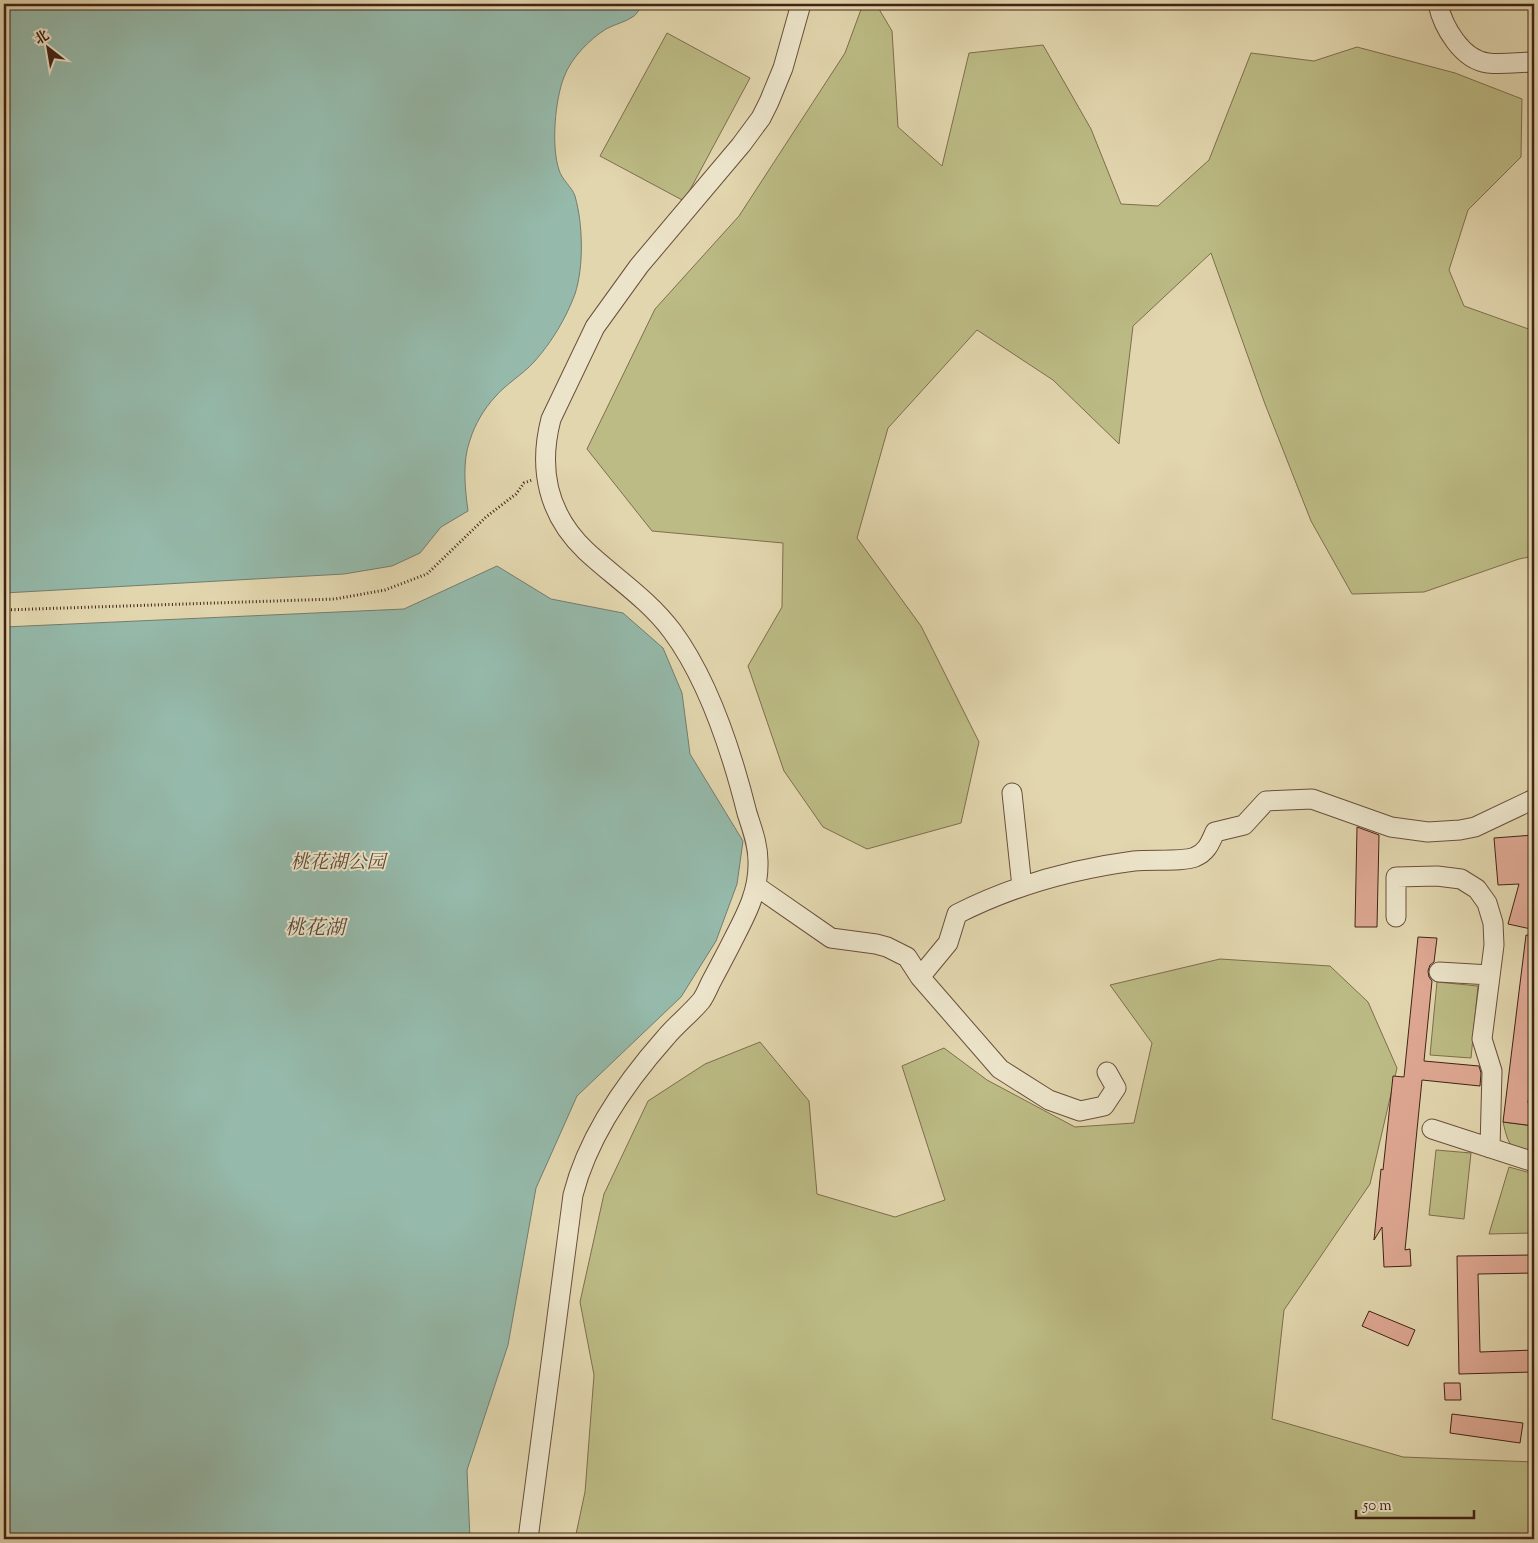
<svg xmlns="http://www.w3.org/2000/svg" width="1538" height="1543" viewBox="0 0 1538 1543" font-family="'Sorts Mill Goudy','Noto Serif SC',serif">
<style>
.green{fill:#bcbb85;stroke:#7f6e4d}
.water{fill:#95b9aa;stroke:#747d6e}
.building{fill:#dea893;stroke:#422215}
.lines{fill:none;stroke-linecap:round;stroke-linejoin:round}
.minor-casing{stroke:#6a4f3b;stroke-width:21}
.path{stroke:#422215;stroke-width:3;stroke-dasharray:1 2.5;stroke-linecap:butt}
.minor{stroke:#ece4ca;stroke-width:19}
.labels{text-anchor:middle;stroke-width:4;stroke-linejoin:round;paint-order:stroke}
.park-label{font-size:19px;font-style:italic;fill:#604831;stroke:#ece4ca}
.water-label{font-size:20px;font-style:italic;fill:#57483a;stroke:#ece4ca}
</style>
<rect width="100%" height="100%" fill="#e2d6ae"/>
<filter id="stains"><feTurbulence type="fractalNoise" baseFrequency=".004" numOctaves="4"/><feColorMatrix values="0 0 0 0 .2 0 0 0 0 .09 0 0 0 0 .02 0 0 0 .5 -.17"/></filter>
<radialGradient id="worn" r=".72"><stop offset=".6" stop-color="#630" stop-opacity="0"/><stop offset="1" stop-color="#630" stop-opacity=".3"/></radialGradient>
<path class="green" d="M 863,4 L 876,4 L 892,31 L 898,127 L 942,166 L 969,53 L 1043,45 L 1091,129 L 1121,204 L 1158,206 L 1209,160 L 1251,53 L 1314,61 L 1357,47 L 1455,73 L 1522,99 L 1521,157 L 1468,210 L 1449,270 L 1464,306 L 1534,331 L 1534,556 L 1519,559 L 1424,592 L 1352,594 L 1311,521 L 1265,404 L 1211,253 L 1133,326 L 1119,444 L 1053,380 L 977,330 L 888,428 L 857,538 L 921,626 L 979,742 L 961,823 L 867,849 L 823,827 L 784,771 L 748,666 L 782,607 L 783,543 L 652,531 L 587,449 L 655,309 L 739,216 L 845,53 Z
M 667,33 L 750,78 L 684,201 L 600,156 Z
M 1220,959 L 1330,966 L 1368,1002 L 1397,1068 L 1370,1184 L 1284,1310 L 1272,1419 L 1403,1457 L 1534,1462 L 1534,1539 L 575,1539 L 585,1492 L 594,1375 L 580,1302 L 604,1194 L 648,1101 L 705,1064 L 760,1042 L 809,1101 L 817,1194 L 895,1217 L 945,1200 L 902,1066 L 944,1048 L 987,1080 L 1075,1127 L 1134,1123 L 1152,1043 L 1110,985 Z
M 1437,982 L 1478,986 L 1471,1058 L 1430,1055 Z
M 1503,1122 L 1534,1126 L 1534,1156 C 1510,1147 1509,1148 1503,1122 Z
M 1436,1150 L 1471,1153 L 1464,1219 L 1429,1215 Z
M 1509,1167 L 1534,1174 L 1534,1233 L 1489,1234 Z"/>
<path class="water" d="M 4,4 L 642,4 C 640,8 637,14 634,16 C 626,22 615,24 606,29 C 590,39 571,58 564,77 C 555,100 551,146 559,170 C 562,180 572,187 575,196 C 583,224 584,266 575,294 C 566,318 552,342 534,362 C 522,375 506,384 495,397 C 484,409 475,424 470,440 C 462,462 465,488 468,511 L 441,527 L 420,553 L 392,566 L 344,574 L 4,593 Z
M 497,566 L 551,599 L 623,613 L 663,648 L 682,693 L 690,754 L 743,841 L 737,884 L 716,941 L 681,997 L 577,1096 L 536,1188 L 508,1345 L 467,1470 L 470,1539 L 4,1539 L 4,627 L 404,609 Z"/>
<path class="building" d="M 1357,827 L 1379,835 L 1377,927 L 1355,927 Z
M 1534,835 L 1534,915 L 1531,929 L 1508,924 L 1519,884 L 1498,885 L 1494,838 Z
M 1526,935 L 1534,936 L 1534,1052 L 1528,1103 L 1534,1104 L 1534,1126 L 1503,1122 Z
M 1418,937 L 1437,938 L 1434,962 L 1430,965 L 1428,971 L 1429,977 L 1432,981 L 1424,1061 L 1479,1066 L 1481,1073 L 1480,1086 L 1422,1080 L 1405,1250 L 1410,1249 L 1411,1266 L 1384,1267 L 1382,1227 L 1374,1240 L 1381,1169 L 1383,1170 L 1393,1076 L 1404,1077 Z
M 1534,1255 L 1534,1273 L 1478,1274 L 1480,1352 L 1534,1350 L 1534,1372 L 1459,1374 L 1457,1256 Z
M 1369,1311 L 1415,1330 L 1408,1346 L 1362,1326 Z
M 1444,1383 L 1460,1383 L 1461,1400 L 1445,1400 Z
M 1452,1414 L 1523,1423 L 1520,1443 L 1450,1433 Z"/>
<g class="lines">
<g class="minor-casing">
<path id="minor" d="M 1438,4 C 1443,27 1462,60 1488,63 C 1503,65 1519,62 1534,62
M 1012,793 L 1022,887
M 756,886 L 831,938 L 876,944 L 887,947 L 907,957 L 920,977 L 1000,1069 L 1049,1100 L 1080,1111 L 1104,1106 L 1116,1088 L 1107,1072
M 1396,917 L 1396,877 L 1437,876 L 1461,879 L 1477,889 L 1487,903 L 1493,923 L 1494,945 L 1482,1039 L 1492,1071 L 1490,1148
M 1439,972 L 1490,975
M 920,977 L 948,943 L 957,914 C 1012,886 1073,869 1134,861 C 1149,859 1184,862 1195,857 C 1207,852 1210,843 1215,832 L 1244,825 L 1266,801 L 1312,799 L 1391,827 L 1428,832 L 1460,830 L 1475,827 L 1534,799
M 1432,1129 L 1534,1162
M 528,1539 L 573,1195 C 588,1136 626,1082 666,1037 C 677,1024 690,1014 701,1001 C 705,996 708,988 711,982 C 719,967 727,952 734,938 C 747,913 759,890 758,861 C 758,844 752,829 747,813 C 732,753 709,681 672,631 C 648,599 615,578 586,551 C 548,515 538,469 551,419 L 595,327 L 639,266 L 741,145 L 761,118 L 769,102 L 783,68 L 801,4"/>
</g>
<path class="path" d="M 4,610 L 335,599 L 385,590 L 427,574 L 486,517 L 516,494 L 524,483 L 532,480"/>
<use href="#minor" class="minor"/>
</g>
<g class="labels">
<g class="park-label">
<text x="338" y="868">桃花湖公园</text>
</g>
<g class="water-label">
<text x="315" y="934">桃花湖</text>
</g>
</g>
<rect width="1538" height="1543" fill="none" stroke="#e2d6ae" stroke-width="20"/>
<rect x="5" y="5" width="1528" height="1533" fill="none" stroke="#422215" stroke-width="2.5"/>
<rect x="10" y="10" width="1518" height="1523" fill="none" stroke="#422215"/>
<g transform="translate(48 48) rotate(329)" stroke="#ece4ca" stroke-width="4" paint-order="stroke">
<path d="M0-4L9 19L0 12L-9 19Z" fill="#422215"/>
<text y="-8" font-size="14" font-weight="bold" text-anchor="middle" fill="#422215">北</text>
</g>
<path d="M1356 1510v8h118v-8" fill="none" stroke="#422215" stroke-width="2.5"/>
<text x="1363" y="1510" font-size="15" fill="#422215" stroke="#ece4ca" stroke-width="4" paint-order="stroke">50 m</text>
<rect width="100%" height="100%" filter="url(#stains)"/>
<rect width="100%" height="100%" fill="url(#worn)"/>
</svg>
